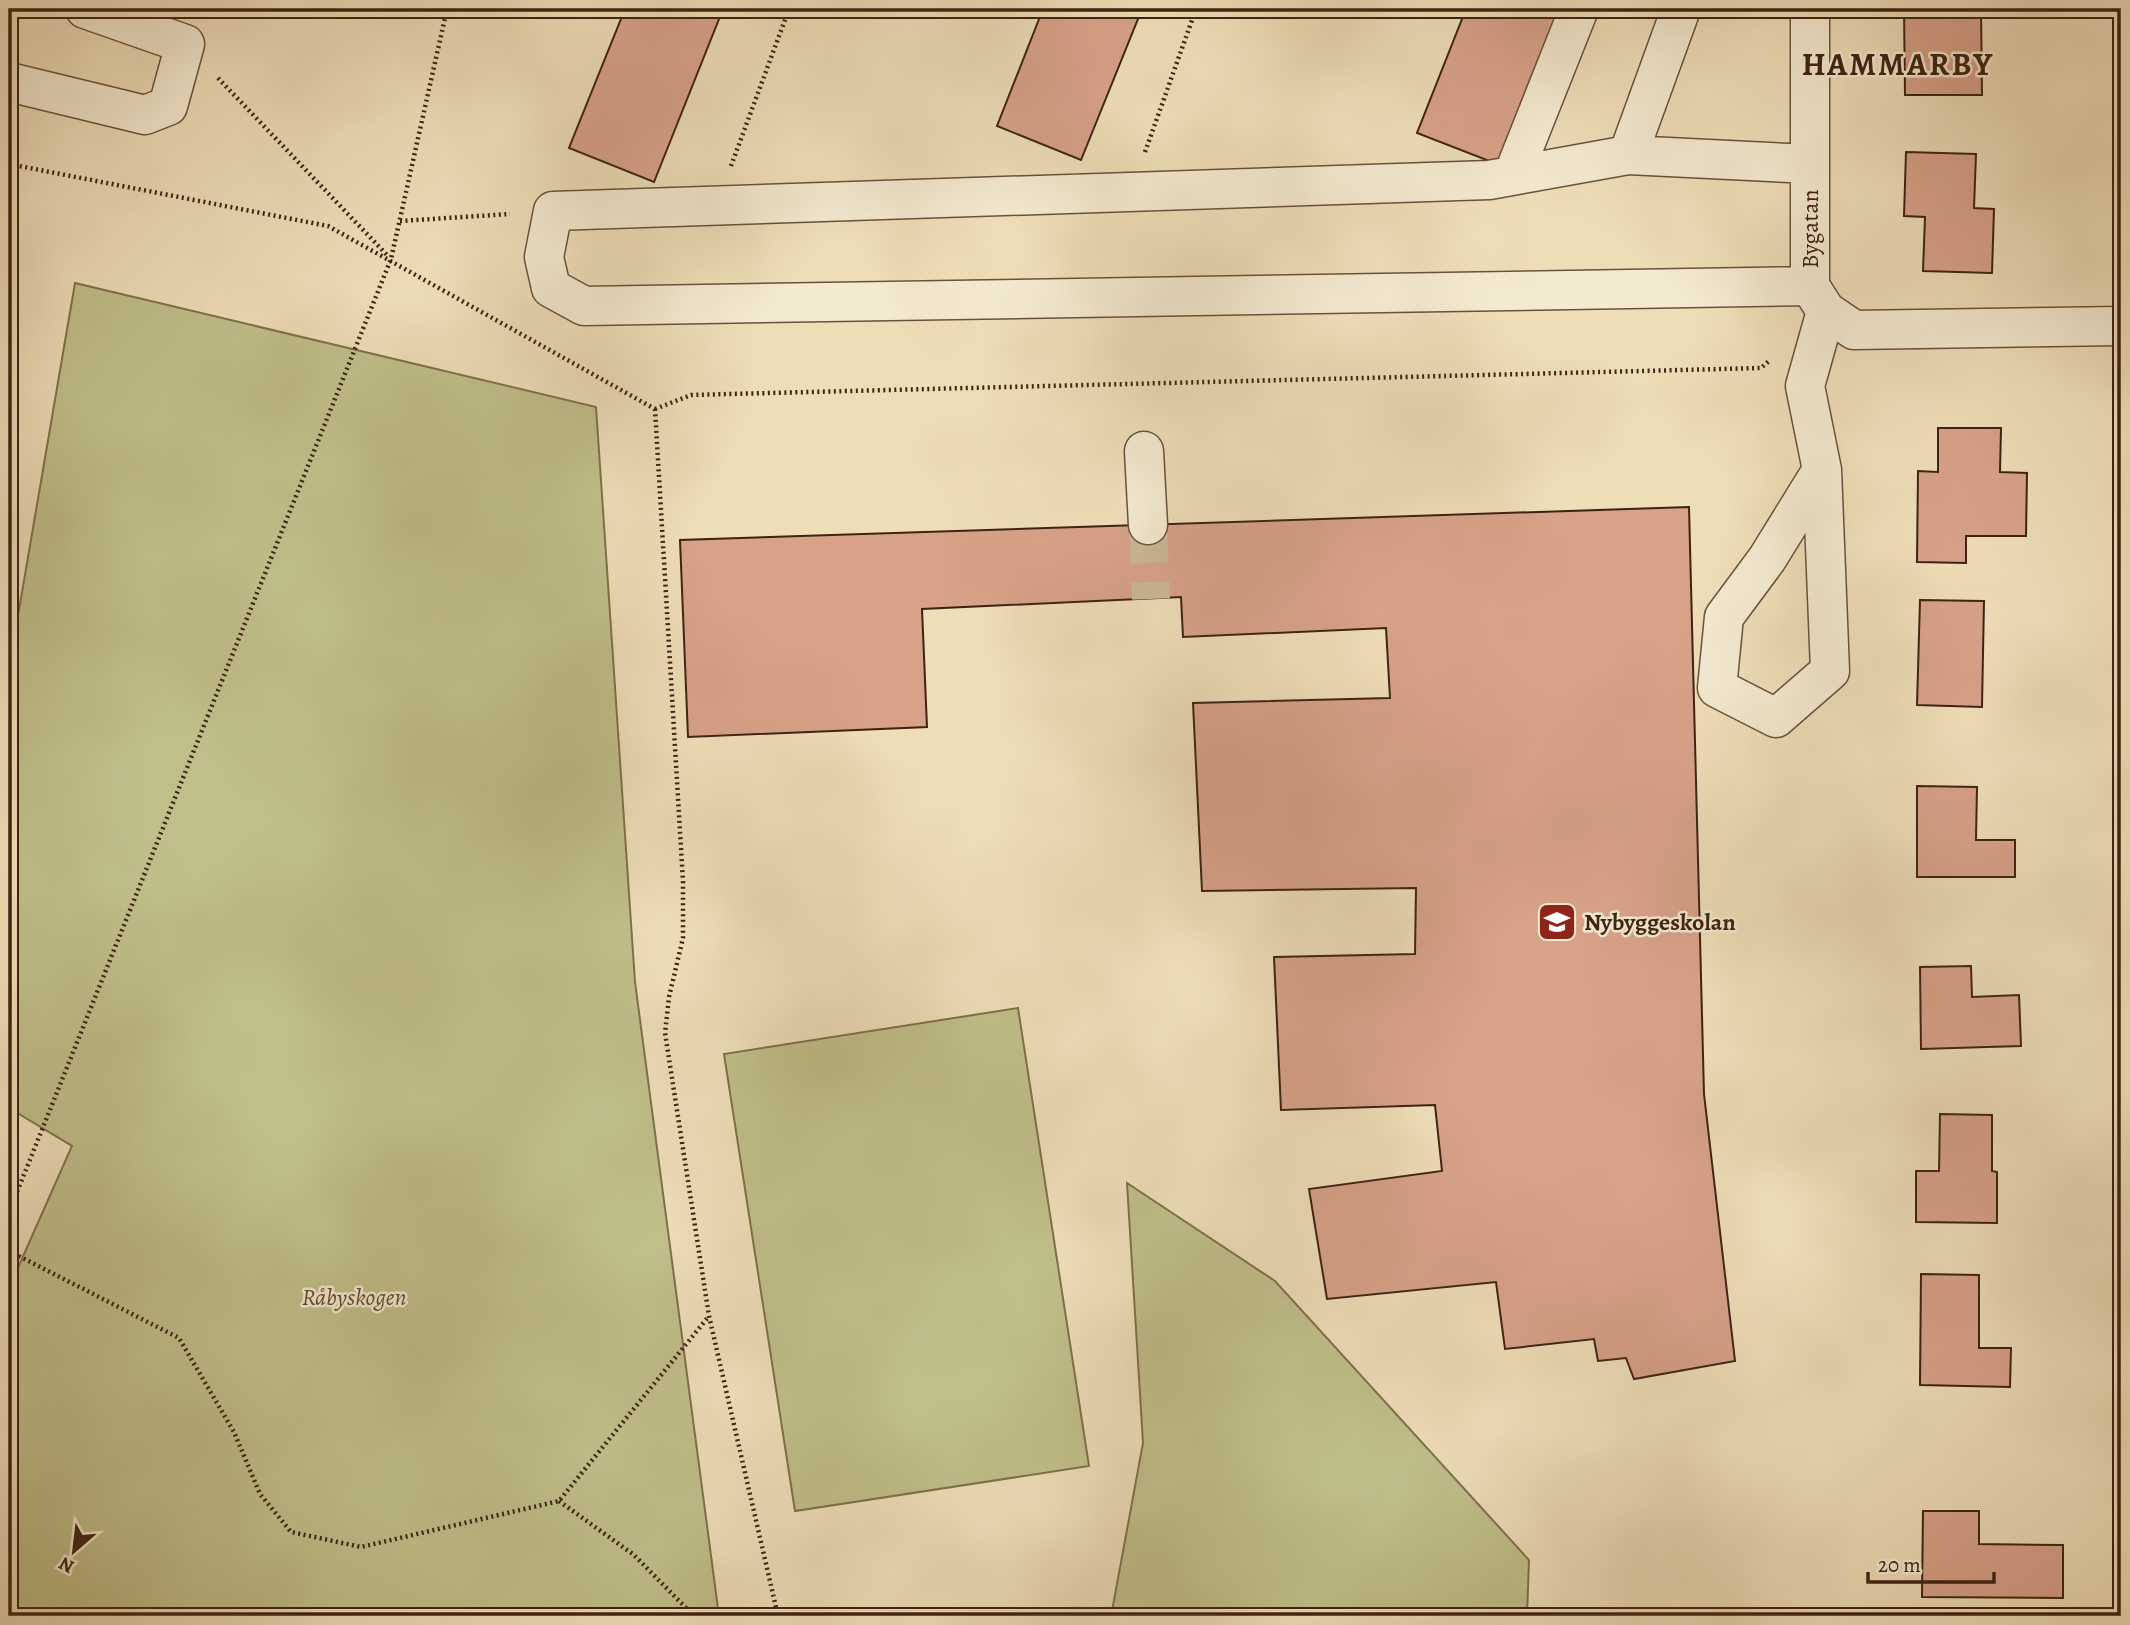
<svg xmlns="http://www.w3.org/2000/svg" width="2130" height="1625" viewBox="0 0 2130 1625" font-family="Alegreya,serif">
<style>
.green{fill:#c0bf8a;stroke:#7f704e;stroke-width:2}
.building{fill:#d8a289;stroke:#3e2212;stroke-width:2}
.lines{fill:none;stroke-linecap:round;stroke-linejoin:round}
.minor-tunnel{stroke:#cbb897;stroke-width:38;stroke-dasharray:38 19;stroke-linecap:butt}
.minor-casing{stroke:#6a513c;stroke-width:41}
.path{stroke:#3e2212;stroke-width:4.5;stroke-dasharray:2 3.5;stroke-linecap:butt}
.minor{stroke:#f4ead1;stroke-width:38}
.labels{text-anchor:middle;stroke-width:5;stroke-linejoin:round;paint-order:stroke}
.street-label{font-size:24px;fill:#3e2212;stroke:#f4ead1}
.poi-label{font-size:24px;font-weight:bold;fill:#3e2212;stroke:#f4ead1;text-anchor:start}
.park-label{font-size:24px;font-style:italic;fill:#5e4930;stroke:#f4ead1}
.district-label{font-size:32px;font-weight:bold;letter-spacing:2px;fill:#3e2212;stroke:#f4ead1}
</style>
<rect width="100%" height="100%" fill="#eedeb8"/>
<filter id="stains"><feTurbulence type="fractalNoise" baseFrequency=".00286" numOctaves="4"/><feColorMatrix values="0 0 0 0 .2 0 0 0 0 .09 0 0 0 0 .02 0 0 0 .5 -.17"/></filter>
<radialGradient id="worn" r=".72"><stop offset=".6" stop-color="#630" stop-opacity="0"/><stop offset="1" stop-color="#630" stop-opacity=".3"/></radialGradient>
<path class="green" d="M 75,283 L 596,407 L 635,982 L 719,1616 L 9,1616 L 9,1288 L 72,1146 L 9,1108 L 9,668 Z
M 1018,1008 L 1089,1466 L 795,1511 L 724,1054 Z
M 1127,1183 L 1275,1281 L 1529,1560 L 1527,1616 L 1090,1616 L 1112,1611 L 1143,1443 Z"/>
<path class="building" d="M 625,9 L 723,9 L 654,182 L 569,148 Z
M 1043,9 L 1142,9 L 1081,160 L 997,126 Z
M 1466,9 L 1565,9 L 1502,166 L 1417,133 Z
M 1904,9 L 1981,9 L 1982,95 L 1905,95 Z
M 1906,152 L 1976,154 L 1974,208 L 1994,209 L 1992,273 L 1923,271 L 1925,217 L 1904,216 Z
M 1938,428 L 2001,428 L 2000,472 L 2027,473 L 2026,536 L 1966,536 L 1966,563 L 1917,562 L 1918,471 L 1938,472 Z
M 1689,507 L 1704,1094 L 1735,1361 L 1634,1379 L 1626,1358 L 1598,1361 L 1594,1339 L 1505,1349 L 1496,1282 L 1327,1299 L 1309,1189 L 1442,1171 L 1435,1105 L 1281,1110 L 1274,957 L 1415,954 L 1416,888 L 1202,891 L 1193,703 L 1390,698 L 1386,628 L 1183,637 L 1181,597 L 922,609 L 927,727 L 688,737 L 680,540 Z
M 1920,600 L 1984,601 L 1982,707 L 1917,705 Z
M 1917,786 L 1977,787 L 1976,840 L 2015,840 L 2015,877 L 1917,877 Z
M 1971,966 L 1972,997 L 2019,995 L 2021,1046 L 1921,1049 L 1920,967 Z
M 1940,1114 L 1992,1115 L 1992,1171 L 1997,1172 L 1997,1223 L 1916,1222 L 1916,1171 L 1939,1171 Z
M 1921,1274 L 1979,1275 L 1979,1348 L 2011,1348 L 2010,1387 L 1920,1385 Z
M 1923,1511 L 1979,1511 L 1979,1544 L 2063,1545 L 2063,1598 L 1922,1597 Z"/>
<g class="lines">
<path class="minor-tunnel" d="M 1148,525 L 1151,599"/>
<g class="minor-casing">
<path id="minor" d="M 1810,9 L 1810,286 L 1826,311 L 1854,330 L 2121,326
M 9,82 L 145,115 L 168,106 L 185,44 L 85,9
M 1628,155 L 1681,9
M 1513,175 L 1579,9
M 1810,286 L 584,306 L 551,288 L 544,257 L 553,211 L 1489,180 L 1628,155 L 1810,164
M 1144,451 L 1148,525
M 1822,470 L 1830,671 L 1776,718 L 1717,688 L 1724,617 L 1767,559 L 1822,470 L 1805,386 L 1826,311"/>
</g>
<path class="path" d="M 218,78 L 388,256
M 1145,152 L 1196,9
M 9,164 L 328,226 L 655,409
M 731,166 L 789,9
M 400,221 L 510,214
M 655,409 L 683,882 L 683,938 L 669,997 L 665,1033 L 709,1316 L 778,1616
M 655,409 L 691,395 L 1761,368 L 1769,361
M 9,1212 L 391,259 L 447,9
M 9,1251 L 179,1338 L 234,1432 L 260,1494 L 291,1532 L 361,1547 L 559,1501 L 709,1316
M 559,1501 L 634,1555 L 694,1616"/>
<use href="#minor" class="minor"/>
</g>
<defs>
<g id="school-square" transform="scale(2.0125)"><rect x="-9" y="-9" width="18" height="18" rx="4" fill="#8f2418" stroke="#f4ead1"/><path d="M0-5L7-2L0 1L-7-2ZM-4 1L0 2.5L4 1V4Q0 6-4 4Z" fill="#fff"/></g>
</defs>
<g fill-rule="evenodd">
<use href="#school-square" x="1557" y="922"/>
</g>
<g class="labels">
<g class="street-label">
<text transform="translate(1810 229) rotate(-90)" y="8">Bygatan</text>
</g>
<g class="poi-label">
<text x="1584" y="930">Nybyggeskolan</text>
</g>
<g class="park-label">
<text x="354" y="1305">Råbyskogen</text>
</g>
<g class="district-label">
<text x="1898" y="75">HAMMARBY</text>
</g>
</g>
<rect width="2130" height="1625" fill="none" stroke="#eedeb8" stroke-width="35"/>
<rect x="10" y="10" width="2109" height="1604" fill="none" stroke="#3e2212" stroke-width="3.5"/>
<rect x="18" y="18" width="2095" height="1590" fill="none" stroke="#3e2212" stroke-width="2"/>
<g transform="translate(74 1551) rotate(208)" stroke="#f4ead1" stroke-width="5" paint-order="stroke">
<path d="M0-5L12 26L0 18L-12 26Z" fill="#3e2212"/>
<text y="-10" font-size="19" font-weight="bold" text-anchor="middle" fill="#3e2212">N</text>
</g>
<path d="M1868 1572v10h126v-10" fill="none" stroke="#3e2212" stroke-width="3.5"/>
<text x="1878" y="1572" font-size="21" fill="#3e2212" stroke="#f4ead1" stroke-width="5" paint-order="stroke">20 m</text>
<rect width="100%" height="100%" filter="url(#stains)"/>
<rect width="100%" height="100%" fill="url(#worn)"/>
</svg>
